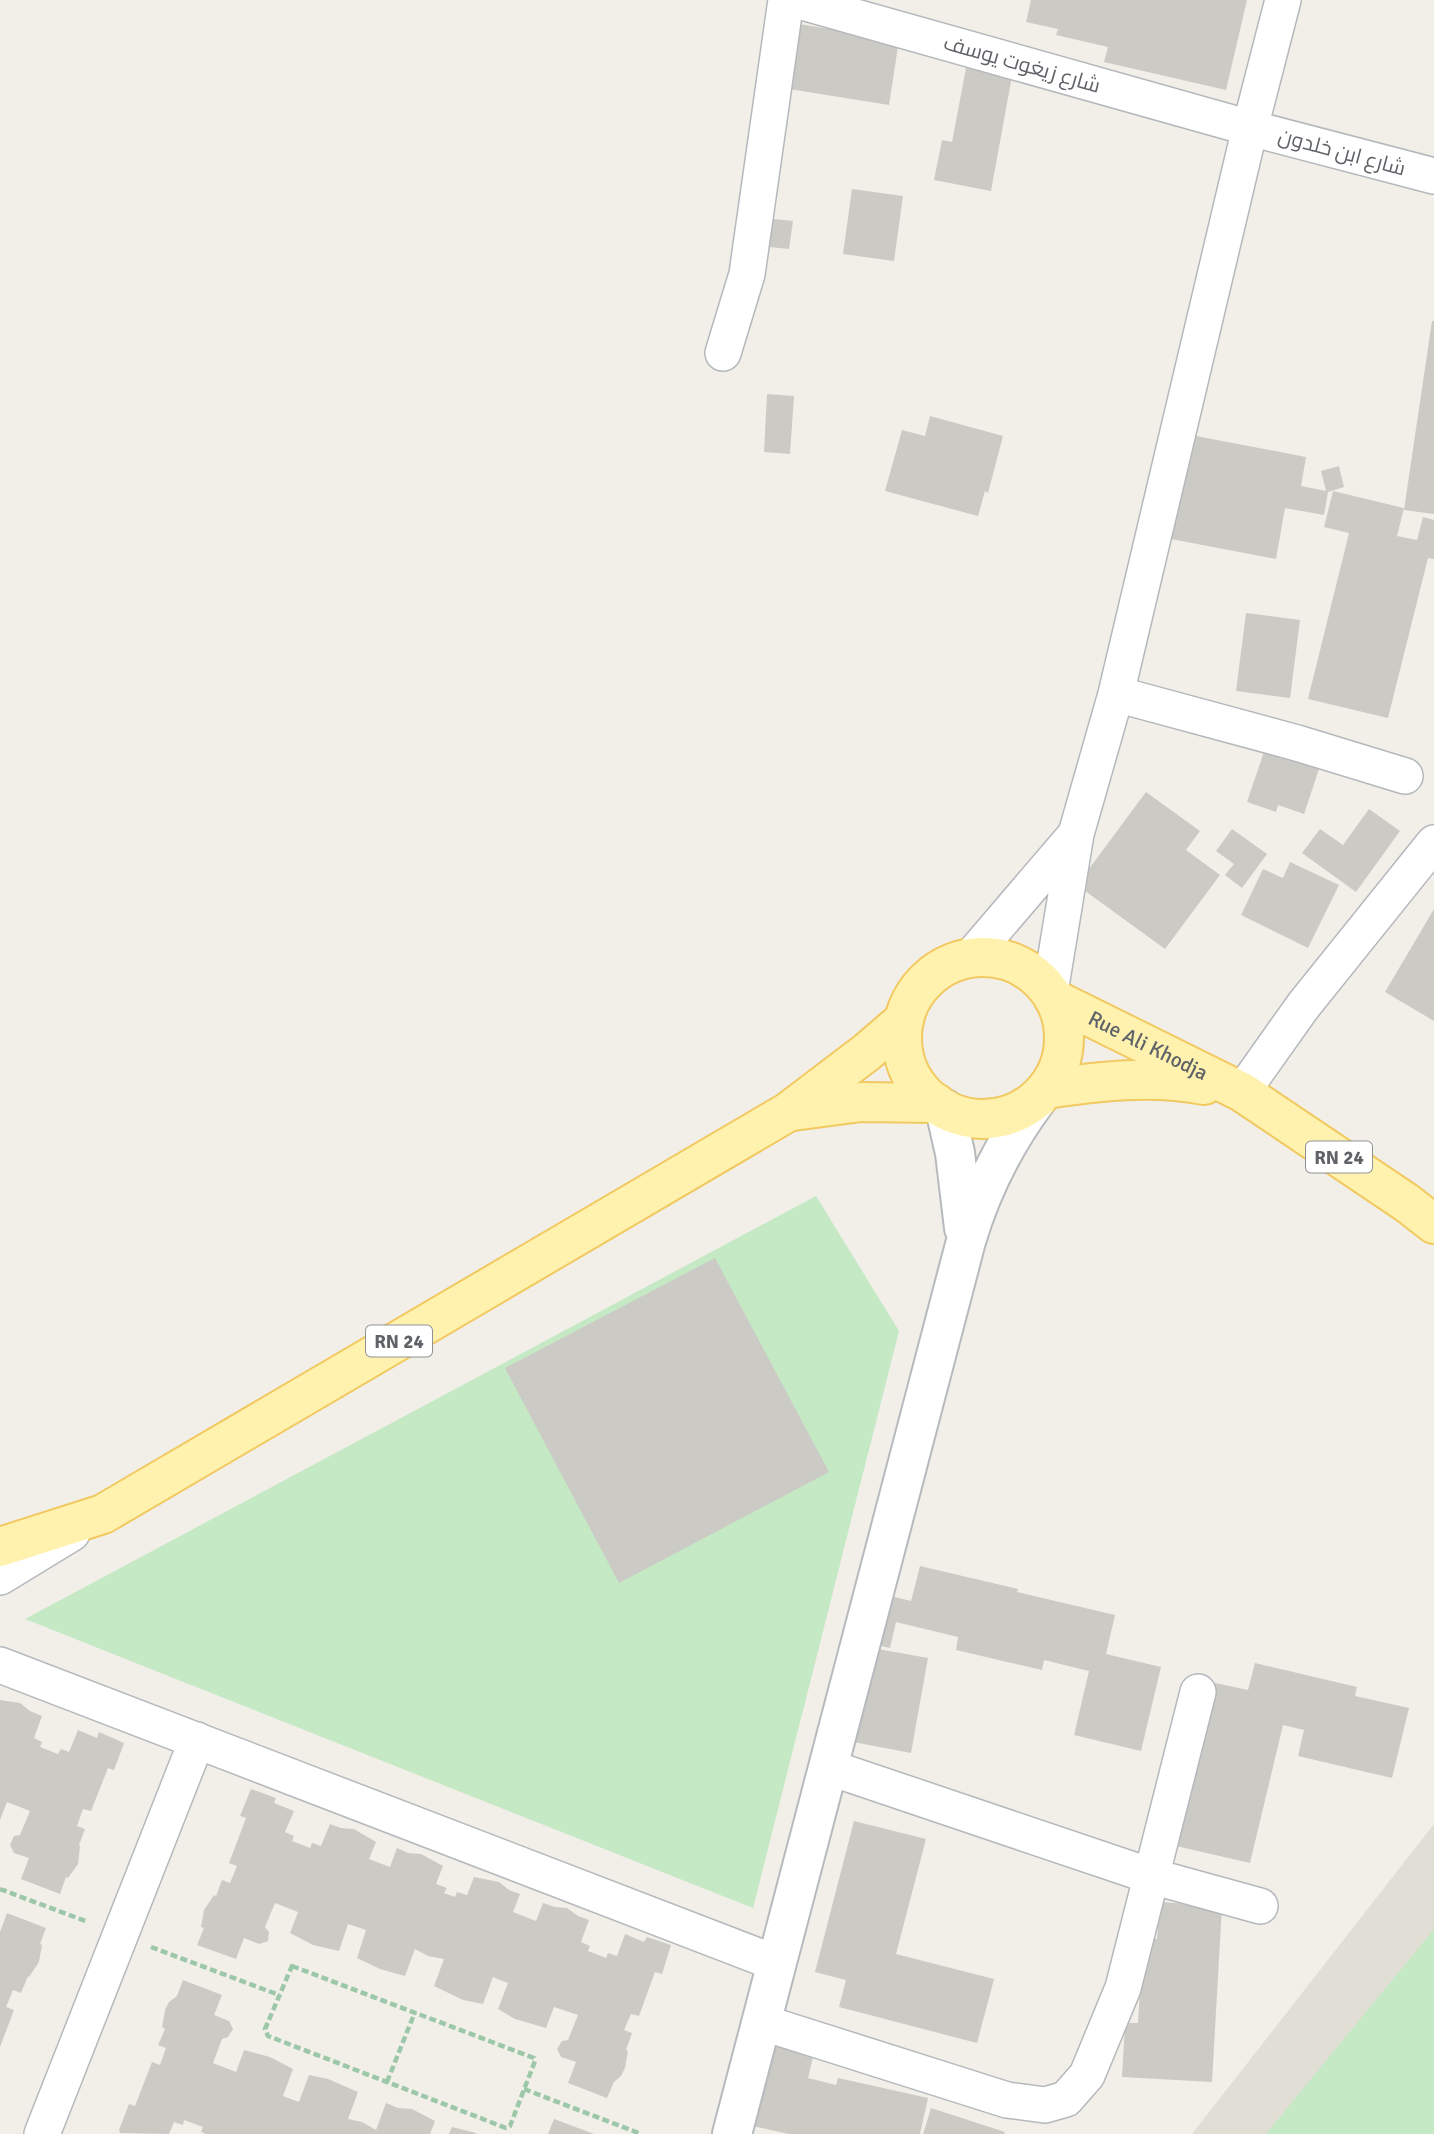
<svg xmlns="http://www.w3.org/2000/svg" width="1434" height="2134" viewBox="0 0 1434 2134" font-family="Signika,Cairo,sans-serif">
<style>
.education{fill:#e1ded6}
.green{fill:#c5e8c5}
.building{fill:#cccac5}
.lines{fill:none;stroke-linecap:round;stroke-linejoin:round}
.minor-casing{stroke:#b5b8bc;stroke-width:38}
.secondary-casing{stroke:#b6babf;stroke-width:42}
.primary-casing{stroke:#f2c960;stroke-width:42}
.path{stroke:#9cc7a9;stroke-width:4.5;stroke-dasharray:7 3.5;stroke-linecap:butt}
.minor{stroke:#fff;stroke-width:35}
.secondary{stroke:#fff;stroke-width:38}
.primary{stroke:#fff2af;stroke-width:38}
.labels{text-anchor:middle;stroke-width:5;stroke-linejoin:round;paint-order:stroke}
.shield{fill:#fff;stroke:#8f9295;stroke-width:2}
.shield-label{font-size:19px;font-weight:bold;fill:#5f6368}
.street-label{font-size:21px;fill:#5f6368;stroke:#fff}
</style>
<rect width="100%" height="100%" fill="#f1efe8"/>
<path class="education" d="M 1434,1824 L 1434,2134 L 1192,2134 Z"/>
<path class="green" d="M 816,1196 L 899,1331 L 753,1908 L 25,1619 Z
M 1434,1929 L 1434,2134 L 1266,2134 Z"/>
<path class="building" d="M 1031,0 L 1247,0 L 1226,90 L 1104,62 L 1108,47 L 1056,35 L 1058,29 L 1026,22 Z
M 799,24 L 899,40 L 889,105 L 789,89 Z
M 966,68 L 1012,76 L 991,191 L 934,180 L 942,140 L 952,142 Z
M 852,189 L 903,196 L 894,261 L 843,254 Z
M 764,218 L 793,221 L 789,249 L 760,246 Z
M 1432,321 L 1434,321 L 1434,514 L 1404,510 Z
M 767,394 L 794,396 L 790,454 L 764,452 Z
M 930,416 L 1003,436 L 988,493 L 985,491 L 978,516 L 885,491 L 902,430 L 925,436 Z
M 1191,435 L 1306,457 L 1301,486 L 1326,491 L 1321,471 L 1339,466 L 1344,487 L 1328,492 L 1324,515 L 1285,508 L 1276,559 L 1171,539 Z
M 1333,491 L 1404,508 L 1397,536 L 1417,540 L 1423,517 L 1434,520 L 1434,559 L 1428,558 L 1388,718 L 1308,699 L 1349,533 L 1324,527 Z
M 1246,613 L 1300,620 L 1290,698 L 1236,691 Z
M 1265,749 L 1320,766 L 1304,814 L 1278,805 L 1276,812 L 1247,802 Z
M 1146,792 L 1200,831 L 1186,850 L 1220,875 L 1165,949 L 1077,885 Z
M 1369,809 L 1400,831 L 1356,892 L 1302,853 L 1320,829 L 1343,845 Z
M 1232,829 L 1267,854 L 1242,888 L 1225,875 L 1234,864 L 1216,851 Z
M 1290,862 L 1339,885 L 1308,948 L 1241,915 L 1263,869 L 1283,878 Z
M 1434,909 L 1434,1021 L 1385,992 Z
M 715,1258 L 829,1472 L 619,1583 L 505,1368 Z
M 920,1566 L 1018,1589 L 1017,1592 L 1115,1615 L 1106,1654 L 1161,1667 L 1141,1751 L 1074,1735 L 1089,1671 L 1044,1660 L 1042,1670 L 956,1650 L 958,1637 L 896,1622 L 890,1648 L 867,1643 L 879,1593 L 911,1601 Z
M 861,1646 L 928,1658 L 911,1753 L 843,1740 Z
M 1255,1663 L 1357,1687 L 1355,1696 L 1409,1708 L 1392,1778 L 1298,1756 L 1304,1730 L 1283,1725 L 1250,1863 L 1176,1846 L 1215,1683 L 1248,1690 Z
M 0,1700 L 20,1703 L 30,1711 L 42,1716 L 34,1738 L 42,1742 L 40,1747 L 58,1754 L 61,1749 L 69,1752 L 78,1730 L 97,1738 L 99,1732 L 124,1743 L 114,1770 L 108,1768 L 91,1811 L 83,1809 L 77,1826 L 85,1829 L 79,1845 L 80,1846 L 78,1864 L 68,1878 L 66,1877 L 60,1894 L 21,1879 L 29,1858 L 14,1853 L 10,1845 L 14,1836 L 20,1835 L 30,1811 L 7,1802 L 0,1820 Z
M 251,1789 L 276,1798 L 274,1803 L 294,1811 L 285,1832 L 294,1836 L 292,1841 L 310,1848 L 312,1843 L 321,1846 L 330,1824 L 341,1828 L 354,1829 L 376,1842 L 369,1859 L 390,1867 L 397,1848 L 408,1853 L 421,1854 L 443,1866 L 436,1884 L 447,1888 L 444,1893 L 455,1897 L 457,1892 L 467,1895 L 474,1877 L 499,1882 L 509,1890 L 520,1894 L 513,1912 L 536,1921 L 543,1903 L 555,1907 L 567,1908 L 578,1916 L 589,1920 L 581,1942 L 590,1946 L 588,1951 L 606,1958 L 608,1953 L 617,1956 L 625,1934 L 644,1942 L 647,1937 L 671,1945 L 662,1974 L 655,1972 L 639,2016 L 631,2014 L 624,2030 L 632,2033 L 626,2050 L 628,2051 L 625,2068 L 621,2076 L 614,2082 L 607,2098 L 568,2083 L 576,2062 L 561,2057 L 557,2049 L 562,2041 L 568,2040 L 578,2015 L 554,2007 L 546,2028 L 515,2019 L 498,2009 L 508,1983 L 500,1980 L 493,1977 L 483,2004 L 463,2000 L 434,1986 L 444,1959 L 428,1956 L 415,1949 L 405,1976 L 380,1969 L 357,1958 L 366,1930 L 348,1924 L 339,1951 L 313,1945 L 290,1933 L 298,1912 L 275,1903 L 265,1927 L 269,1932 L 268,1941 L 259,1944 L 244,1938 L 236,1959 L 197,1945 L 204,1928 L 201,1927 L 204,1910 L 214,1895 L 216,1896 L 222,1880 L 230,1883 L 237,1866 L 229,1863 L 246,1818 L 240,1816 Z
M 854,1821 L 926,1839 L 896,1954 L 994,1979 L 977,2043 L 839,2007 L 846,1980 L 815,1972 Z
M 1160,1902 L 1222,1906 L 1212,2082 L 1122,2077 L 1125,2023 L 1138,2023 L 1143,1938 L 1157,1939 Z
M 7,1913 L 46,1928 L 40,1944 L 42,1945 L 39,1962 L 29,1977 L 28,1976 L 21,1993 L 13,1990 L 6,2007 L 14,2010 L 0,2047 L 0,1932 Z
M 183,1980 L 222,1995 L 214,2015 L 229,2021 L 233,2029 L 228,2037 L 222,2039 L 213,2063 L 236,2072 L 244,2050 L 270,2057 L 293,2069 L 283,2096 L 299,2102 L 309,2075 L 328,2079 L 358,2092 L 348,2119 L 362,2122 L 376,2130 L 386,2103 L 398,2108 L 412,2109 L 435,2121 L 430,2134 L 206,2134 L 201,2132 L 203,2127 L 184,2120 L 183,2125 L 174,2122 L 169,2134 L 120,2133 L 119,2130 L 129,2104 L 135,2106 L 152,2062 L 160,2065 L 166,2048 L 158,2045 L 165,2029 L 162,2027 L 165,2010 L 169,2002 L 177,1996 Z
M 770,2033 L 816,2044 L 808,2078 L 836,2085 L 838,2078 L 928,2098 L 920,2134 L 789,2134 L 749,2125 Z
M 931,2108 L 1005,2132 L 1004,2134 L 923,2134 Z
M 554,2119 L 594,2134 L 548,2134 Z
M 452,2127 L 476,2133 L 476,2134 L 449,2134 Z"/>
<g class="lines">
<g class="minor-casing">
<path id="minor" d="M 795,0 L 1250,128 L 1434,176
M 723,353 L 747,274 L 786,0
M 1116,694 L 1297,743 L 1405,776
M 970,958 L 1076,834
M 1050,992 L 1076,834 L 1116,694 L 1250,128 L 1283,0
M 1242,1092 L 1303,1006 L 1434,843
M 0,1577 L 72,1533
M 0,1665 L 776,1963
M 828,1767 L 1151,1876 L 1260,1906
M 761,2022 L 1007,2100 L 1045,2105 L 1066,2099 L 1087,2075 L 1123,1988 L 1198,1692
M 42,2134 L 197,1740"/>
</g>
<g class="secondary-casing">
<path id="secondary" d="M 945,1109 L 955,1153 L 964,1228
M 732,2134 L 966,1241 C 982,1187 1005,1142 1038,1098"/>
</g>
<g class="primary-casing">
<g id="primary">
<circle cx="983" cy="1038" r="81"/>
<path id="s1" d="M 1054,999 L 1242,1092 L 1407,1203 L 1434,1224"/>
<path d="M 1047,1089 C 1099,1081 1152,1075 1204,1085"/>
<path d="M 793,1111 L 861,1102 L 936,1103"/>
<path d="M 0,1547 L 103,1514 L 788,1112 L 867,1052 L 904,1020"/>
</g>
</g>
<path class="path" d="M 0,1889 L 88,1922
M 151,1947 L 279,1995
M 292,1966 L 534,2058 L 535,2061 L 510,2126 L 506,2128 L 268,2036 L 265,2029 Z
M 387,2082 L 415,2012
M 524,2089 L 641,2134"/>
<use href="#minor" class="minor"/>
<use href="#secondary" class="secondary"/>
<use href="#primary" class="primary"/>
</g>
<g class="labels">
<g class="shield">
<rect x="1306" y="1141.5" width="66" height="31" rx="5"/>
<rect x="366" y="1325.5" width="66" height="31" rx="5"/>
</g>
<g class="shield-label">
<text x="1339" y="1164">RN 24</text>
<text x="399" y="1348">RN 24</text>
</g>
<g class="street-label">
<text transform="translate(1022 64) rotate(16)" y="7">شارع زيغوت يوسف</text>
<text transform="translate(1342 152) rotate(15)" y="7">شارع ابن خلدون</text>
<text dy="7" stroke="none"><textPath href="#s1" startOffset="105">Rue Ali Khodja</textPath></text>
</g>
</g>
</svg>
